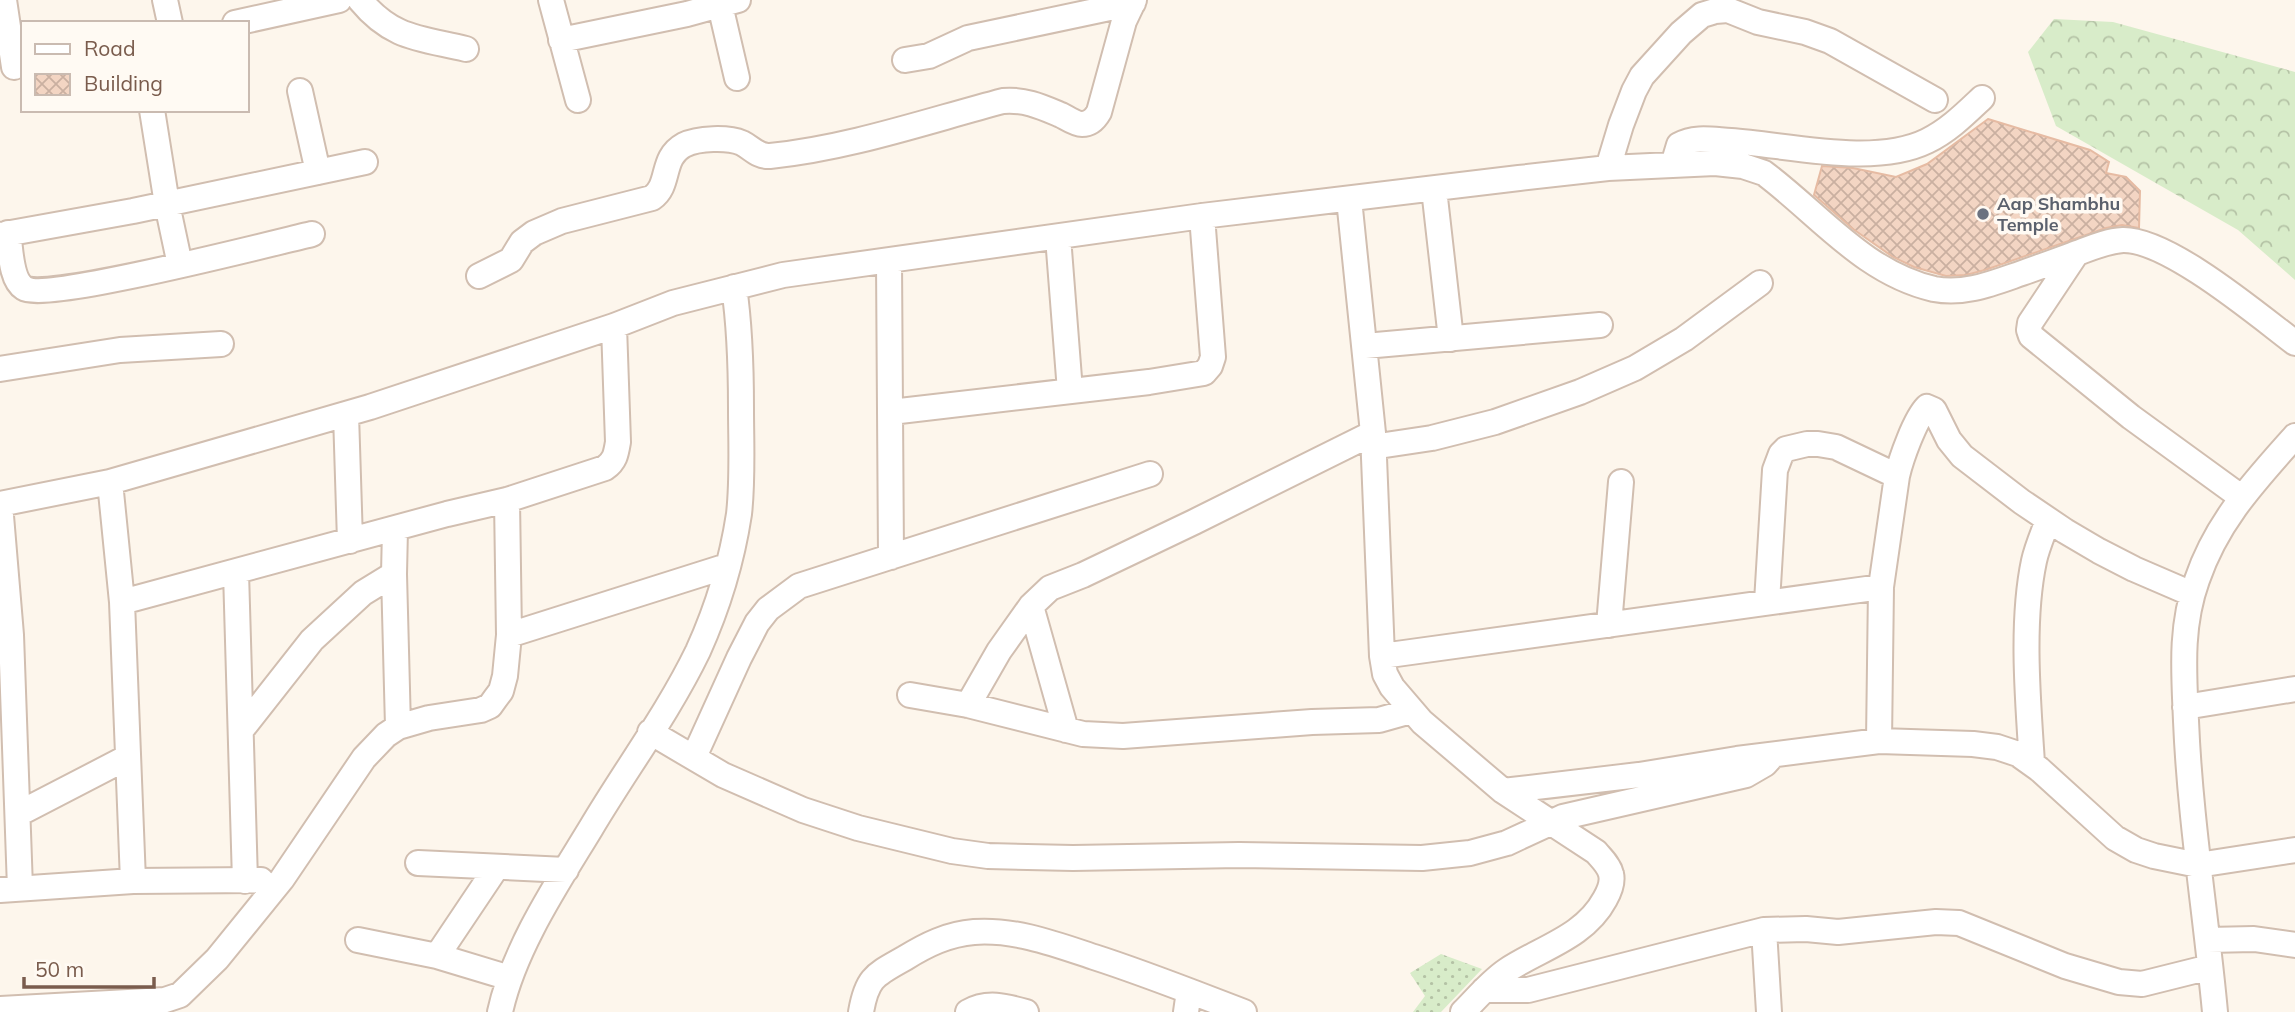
<svg xmlns="http://www.w3.org/2000/svg" width="2295" height="1012" viewBox="0 0 2295 1012" font-family="Mulish,sans-serif">
<style>
.forest{fill:url(#forest-crowns)}
.park{fill:url(#park-dots)}
.building{fill:url(#building-cross-hatch);stroke:#e6bba3;stroke-width:2}
.lines{fill:none;stroke-linecap:round;stroke-linejoin:round}
.minor-casing{stroke:#d1beb0;stroke-width:28}
.minor{stroke:#fff;stroke-width:24}
.worship-dot{fill:#6b7280;stroke:#fffaf3;stroke-width:2.5}
.labels{text-anchor:middle;stroke-width:7;stroke-linejoin:round;paint-order:stroke}
.worship-label{font-size:18px;font-weight:bold;fill:#5b616d;stroke:#fffaf3;text-anchor:start}
</style>
<defs>
<pattern id="forest-crowns" width="20" height="18" patternUnits="userSpaceOnUse" patternTransform="scale(1.75)"><rect width="20" height="18" fill="#d8ecc9"/><path d="M2 6a3 3 0 1 1 6 0M12 15a3 3 0 1 1 6 0" fill="none" stroke="#b4c2a5"/></pattern>
<pattern id="park-dots" width="8" height="8" patternUnits="userSpaceOnUse" patternTransform="scale(1.75)"><rect width="8" height="8" fill="#d8ecc9"/><path d="M2 2h.1M6 6h.1" fill="none" stroke="#b4c2a5" stroke-width="1.8" stroke-linecap="round"/></pattern>
<pattern id="building-cross-hatch" width="8" height="8" patternUnits="userSpaceOnUse" patternTransform="scale(1.75)"><rect width="8" height="8" fill="#f3d5c3"/><path d="M0 0l8 8M0 8l8-8" fill="none" stroke="#cab0a1"/></pattern>
</defs>
<rect width="100%" height="100%" fill="#fdf6ec"/>
<path class="forest" d="M 2054,19 L 2113,22 L 2295,72 L 2295,280 L 2238,230 L 2056,126 L 2028,52 Z"/>
<path class="park" d="M 1441,954 L 1482,969 L 1441,1012 L 1413,1012 L 1425,996 L 1410,973 Z"/>
<path class="building" d="M 1988,119 L 2090,150 L 2109,162 L 2106,173 L 2126,177 L 2140,191 L 2139,228 L 2122,225 L 2106,228 L 1985,270 L 1966,275 L 1946,276 L 1914,267 L 1893,257 L 1853,229 L 1814,195 L 1822,166 L 1853,168 L 1896,177 L 1927,164 Z"/>
<g class="lines">
<g class="minor-casing">
<path id="minor" d="M 4,0 L 14,67
M 165,0 L 170,23
M 360,0 C 392,39 420,38 466,49
M 551,0 L 578,100
M 720,5 L 737,78
M 235,23 L 339,0
M 561,40 L 687,14 L 738,0
M 905,60 L 929,56 L 968,38 L 1133,3
M 300,91 L 318,172
M 152,110 L 167,204 L 180,265
M 1673,165 L 1679,145 C 1695,136 1713,140 1731,141 C 1788,145 1874,167 1927,141 C 1948,131 1965,114 1982,98
M 1608,168 L 1621,125 L 1634,91 L 1642,76 L 1681,33 L 1702,15 L 1715,11 L 1728,10 L 1758,22 L 1805,32 L 1830,41 L 1935,100
M 1434,189 L 1451,339
M 1349,199 L 1373,433 L 1382,656 L 1385,674 L 1392,687 L 1422,722 L 1503,791 L 1596,852 C 1601,858 1609,865 1611,874 C 1613,882 1609,892 1605,899 C 1584,938 1540,948 1506,971 C 1490,982 1477,998 1463,1012
M 8,233 C 11,248 10,279 24,288 C 45,302 273,243 312,234
M 0,235 L 133,211 L 365,162
M 1058,237 L 1070,391
M 2076,254 L 2030,323 L 2029,330 L 2031,336 L 2131,417 L 2241,497
M 889,262 L 891,557
M 479,276 L 511,260 L 522,242 L 534,233 L 562,221 L 652,198 C 671,185 660,158 684,145 C 698,138 728,137 742,143 C 752,148 758,157 770,156 C 849,148 927,121 1003,101 C 1025,99 1042,107 1061,115 C 1067,118 1075,124 1082,124 C 1090,124 1095,119 1099,112 L 1124,21 L 1134,0
M 1365,346 L 1600,325
M 0,369 L 120,350 L 221,344
M 891,412 L 1149,382 L 1204,373 L 1210,366 L 1213,357 L 1202,216
M 346,414 L 350,541
M 1372,447 L 1432,438 L 1495,422 L 1580,392 L 1635,368 L 1684,339 L 1760,283
M 110,482 L 122,602 L 133,881
M 0,504 L 110,482 L 370,407 L 614,326 L 673,303 L 783,275 L 1202,216 L 1519,178 L 1608,168 L 1715,163 L 1743,166 L 1764,173 C 1819,214 1864,273 1934,289 C 1965,295 1993,283 2022,273 C 2039,267 2056,261 2072,255 C 2089,249 2105,241 2123,240 C 2168,239 2258,315 2295,343
M 0,504 L 11,635 L 20,888
M 395,529 L 394,574 L 398,727
M 236,572 L 245,881
M 122,602 L 447,514 L 507,500 L 605,468 C 615,461 616,454 618,442 L 614,326
M 1767,602 L 1775,470 L 1781,454 L 1786,449 L 1807,444 L 1818,444 L 1836,447 L 1897,476
M 1031,606 L 1066,730
M 1609,625 L 1621,482
M 509,635 L 727,566
M 1382,656 L 1881,587
M 910,695 L 968,705 L 1083,734 L 1123,736 L 1312,722 L 1379,720 L 1411,711
M 968,705 L 999,651 L 1031,606 L 1050,588 L 1083,575 L 1194,522 L 1373,433
M 2185,707 L 2295,689
M 242,729 L 312,640 L 363,593 L 394,574
M 650,732 L 723,775 L 803,810 L 858,828 L 952,851 L 988,856 L 1073,858 L 1239,855 L 1422,858 L 1470,853 L 1507,843 L 1563,817 L 1746,775 L 1765,764 L 1773,755
M 1879,741 L 1881,587 L 1897,476 C 1901,459 1915,419 1927,407 L 1934,410 L 1949,440 L 1962,456 L 2022,502 L 2065,531 L 2099,551 L 2134,569 L 2192,594
M 694,757 L 739,658 L 757,623 L 768,609 L 799,586 L 1150,474
M 2032,763 C 2028,702 2021,622 2034,561 C 2037,547 2043,534 2048,520
M 1503,791 L 1639,775 L 1737,759 L 1879,741 L 1973,744 L 1997,747 L 2018,754 L 2039,769 L 2115,838 L 2136,850 L 2154,856 L 2198,865 L 2295,850
M 18,814 L 128,757
M 418,863 L 566,870
M 0,890 L 133,881 L 261,880
M 1764,930 L 1769,1012
M 358,940 L 437,956 L 510,978
M 2208,940 L 2254,939 L 2295,945
M 437,956 L 496,868
M 1484,990 L 1528,990 L 1764,930 L 1806,929 L 1838,932 L 1936,922 L 1959,923 L 2065,966 L 2119,982 L 2142,984 L 2210,967
M 0,1009 L 165,1000 L 180,995 L 217,959 L 282,879 L 364,758 L 386,735 L 398,727 L 429,718 L 481,710 L 490,706 L 495,699 L 501,691 L 505,676 L 509,635 L 507,500
M 500,1012 C 514,948 557,884 591,828 C 626,769 668,713 698,651 C 717,609 732,560 739,514 C 743,479 741,443 741,408 C 741,367 740,328 734,287
M 861,1012 C 867,977 875,975 905,958 C 926,945 948,934 974,932 C 1015,929 1055,944 1094,957 C 1144,973 1194,993 1244,1012
M 968,1012 C 987,1001 1005,1006 1026,1012
M 1186,1012 L 1189,991
M 2215,1012 C 2206,915 2190,819 2186,721 C 2184,672 2180,627 2197,580 C 2217,521 2255,481 2295,436"/>
</g>
<use href="#minor" class="minor"/>
</g>
<circle class="worship-dot" cx="1983" cy="214" r="7"/>
<g class="labels">
<g class="worship-label">
<text x="1997" y="210">Aap Shambhu<tspan x="1997" dy="21">Temple</tspan></text>
</g>
</g>
<rect x="21" y="21" width="228" height="91" fill="#fffaf3" stroke="#cabbb1" stroke-width="2"/>
<rect x="35" y="44" width="35" height="10" fill="#ffffff" stroke="#cabbb1" stroke-width="2"/>
<text x="84" y="56" font-size="21" fill="#7a5c4d">Road</text>
<rect x="35" y="74" width="35" height="21" fill="url(#building-cross-hatch)" stroke="#cabbb1" stroke-width="2"/>
<text x="84" y="91" font-size="21" fill="#7a5c4d">Building</text>
<path d="M24 977v10h130v-10" fill="none" stroke="#7a5c4d" stroke-width="3.5"/>
<text x="35" y="977" font-size="21" fill="#7a5c4d" stroke="#fffaf3" stroke-width="5" paint-order="stroke">50 m</text>
</svg>
